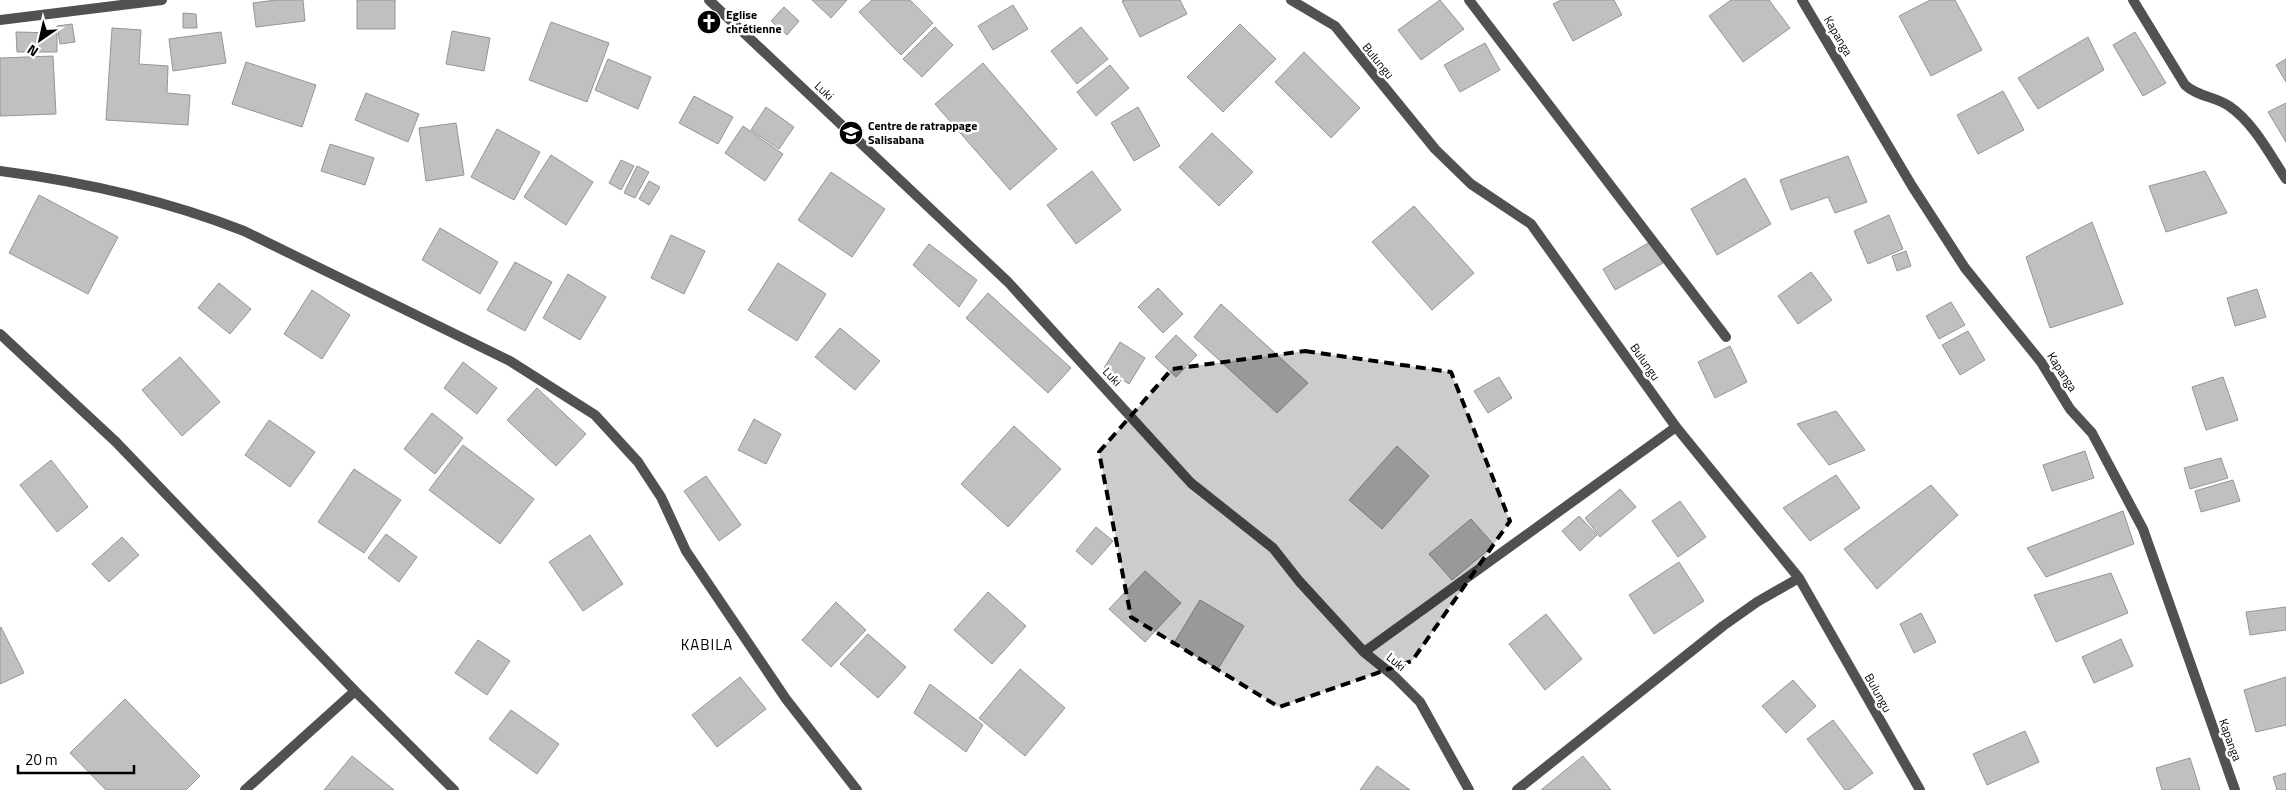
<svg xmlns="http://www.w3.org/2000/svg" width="2286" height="790" viewBox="0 0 2286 790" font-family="'Titillium Web',sans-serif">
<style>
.building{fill:#c0c0c0;stroke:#959595}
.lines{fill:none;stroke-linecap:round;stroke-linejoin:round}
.street{stroke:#515151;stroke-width:10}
.marked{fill:#000;fill-opacity:0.2;stroke:#000;stroke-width:4;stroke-dasharray:10 6;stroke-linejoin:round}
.labels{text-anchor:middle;stroke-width:5;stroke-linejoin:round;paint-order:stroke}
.poi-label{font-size:12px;font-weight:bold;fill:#000;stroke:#fff;text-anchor:start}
.street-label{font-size:12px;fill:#000;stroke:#fff}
.quarter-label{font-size:15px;letter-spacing:1px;fill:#000;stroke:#fff}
</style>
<rect width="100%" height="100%" fill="#fff"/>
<path class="building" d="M 276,0 L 303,0 L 305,21 L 256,27 L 253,3 Z
M 357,0 L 395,0 L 395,29 L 357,29 Z
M 812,0 L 847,0 L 831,18 Z
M 872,0 L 910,0 L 933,23 L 901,55 L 859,12 Z
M 1125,0 L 1180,0 L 1187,14 L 1140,37 L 1122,1 Z
M 1440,0 L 1464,29 L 1421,60 L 1398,30 Z
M 1561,0 L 1614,0 L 1622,15 L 1573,41 L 1553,4 Z
M 1731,0 L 1769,0 L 1790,28 L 1743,62 L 1709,16 Z
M 1930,0 L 1955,0 L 1982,50 L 1931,76 L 1899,16 Z
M 1013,5 L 1028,29 L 993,50 L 978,26 Z
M 784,7 L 799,21 L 787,35 L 771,21 Z
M 183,13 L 196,14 L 197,28 L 183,28 Z
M 551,22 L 609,43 L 587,102 L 529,80 Z
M 72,24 L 75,42 L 60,44 L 57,26 Z
M 1240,24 L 1276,59 L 1223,112 L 1187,77 Z
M 935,27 L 953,45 L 922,77 L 903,59 Z
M 1081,27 L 1108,59 L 1077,84 L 1051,51 Z
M 112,28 L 141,30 L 139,64 L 168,66 L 167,93 L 190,95 L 188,125 L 106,120 Z
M 452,31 L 490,38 L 484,71 L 446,64 Z
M 16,32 L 57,33 L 57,52 L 17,52 Z
M 221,32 L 226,63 L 173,71 L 169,39 Z
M 2135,32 L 2166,83 L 2143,96 L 2113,45 Z
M 2088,37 L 2104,70 L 2038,109 L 2018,78 Z
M 1485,43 L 1500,70 L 1460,92 L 1444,65 Z
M 1304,52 L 1360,108 L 1331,138 L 1275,82 Z
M 53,56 L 56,114 L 0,116 L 0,58 Z
M 608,59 L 651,77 L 638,109 L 595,90 Z
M 2286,59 L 2286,82 L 2276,65 Z
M 246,62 L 316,85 L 302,127 L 232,104 Z
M 983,63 L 1057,149 L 1010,190 L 935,104 Z
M 1110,65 L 1129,88 L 1096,116 L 1077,92 Z
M 2003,91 L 2024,130 L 1978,154 L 1957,115 Z
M 366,93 L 419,114 L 408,142 L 355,120 Z
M 694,96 L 733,117 L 718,144 L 679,123 Z
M 2286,103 L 2286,142 L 2268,112 Z
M 766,107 L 794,127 L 779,149 L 751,130 Z
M 1138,107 L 1160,146 L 1134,161 L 1111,123 Z
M 456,123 L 464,175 L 426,181 L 419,128 Z
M 743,126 L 783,154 L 765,181 L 725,153 Z
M 497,129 L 540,152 L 514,200 L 471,177 Z
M 1212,133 L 1253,172 L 1219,206 L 1179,167 Z
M 330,144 L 374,158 L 365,185 L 321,171 Z
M 551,155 L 593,182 L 566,225 L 524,197 Z
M 1848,156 L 1867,202 L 1835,213 L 1828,197 L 1791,210 L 1780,180 Z
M 621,160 L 634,166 L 621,190 L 609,183 Z
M 637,166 L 649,172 L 635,198 L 624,193 Z
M 1092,171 L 1121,210 L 1076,244 L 1047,205 Z
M 2205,171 L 2227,213 L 2166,232 L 2149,186 Z
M 831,172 L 885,209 L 852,257 L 798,220 Z
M 1745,178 L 1771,224 L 1717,255 L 1691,209 Z
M 649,181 L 660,187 L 649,205 L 639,199 Z
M 39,195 L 118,237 L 88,294 L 9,253 Z
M 1414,206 L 1474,273 L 1432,310 L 1372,242 Z
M 1889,215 L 1903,249 L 1868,264 L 1854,231 Z
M 2092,222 L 2123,304 L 2050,328 L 2026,257 Z
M 440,228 L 498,262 L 480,294 L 422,260 Z
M 671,235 L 705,251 L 684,294 L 651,278 Z
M 1650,242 L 1663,263 L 1615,290 L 1603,269 Z
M 929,244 L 977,280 L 959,307 L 913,265 Z
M 1906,251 L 1911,266 L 1897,271 L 1892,256 Z
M 515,262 L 552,282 L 525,331 L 487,310 Z
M 778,263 L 826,294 L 797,341 L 748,310 Z
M 1811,272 L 1832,300 L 1798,324 L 1778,296 Z
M 568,274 L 606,297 L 580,340 L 543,318 Z
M 219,283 L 251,309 L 230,334 L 198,308 Z
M 1158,288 L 1183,314 L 1163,333 L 1138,307 Z
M 2257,289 L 2266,317 L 2235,326 L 2227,298 Z
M 312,290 L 350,315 L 322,359 L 284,334 Z
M 988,293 L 1071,368 L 1048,393 L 966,318 Z
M 1951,302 L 1965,325 L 1939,339 L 1926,316 Z
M 1221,304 L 1308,383 L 1277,413 L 1194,337 Z
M 840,328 L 880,361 L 855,390 L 815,357 Z
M 1968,331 L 1985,360 L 1960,375 L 1942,345 Z
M 1176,335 L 1197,355 L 1176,377 L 1155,357 Z
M 1120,342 L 1145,358 L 1129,384 L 1104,368 Z
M 1730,346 L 1747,382 L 1715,398 L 1698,362 Z
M 180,357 L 220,402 L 182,436 L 142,390 Z
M 463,362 L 497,388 L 477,414 L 444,388 Z
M 1499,377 L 1512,398 L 1488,413 L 1474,391 Z
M 2223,377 L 2238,420 L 2206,430 L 2192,387 Z
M 537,388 L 586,434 L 556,466 L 507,420 Z
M 1836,411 L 1865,450 L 1829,465 L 1797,424 Z
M 432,413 L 463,438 L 435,474 L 404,449 Z
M 754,419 L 781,434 L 766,464 L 738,450 Z
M 269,420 L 315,452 L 290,487 L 245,455 Z
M 1014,426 L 1061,469 L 1008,527 L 961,484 Z
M 463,445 L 534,499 L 500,544 L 429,490 Z
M 1397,446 L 1429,476 L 1382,529 L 1349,500 Z
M 2085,451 L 2094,478 L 2052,491 L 2043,465 Z
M 2221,458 L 2228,478 L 2190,489 L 2184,468 Z
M 51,460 L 88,507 L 57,532 L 20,485 Z
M 354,469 L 401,500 L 364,553 L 318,522 Z
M 1836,475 L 1860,508 L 1810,541 L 1783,508 Z
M 706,476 L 741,525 L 719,541 L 684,491 Z
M 2233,480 L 2240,501 L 2201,512 L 2195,491 Z
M 1931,485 L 1958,515 L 1877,589 L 1844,549 Z
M 1620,489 L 1636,507 L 1600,537 L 1585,518 Z
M 1680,501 L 1706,537 L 1678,557 L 1652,521 Z
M 2123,511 L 2134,544 L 2046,577 L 2027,548 Z
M 1579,516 L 1597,535 L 1580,551 L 1562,531 Z
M 1471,519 L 1494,545 L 1452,580 L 1429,554 Z
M 1096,527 L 1113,541 L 1092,565 L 1076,551 Z
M 386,534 L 417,557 L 399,582 L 368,558 Z
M 590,535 L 623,584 L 583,611 L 549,562 Z
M 122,537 L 139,555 L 109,582 L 92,564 Z
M 1679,562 L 1704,601 L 1654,634 L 1629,595 Z
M 1145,571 L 1181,603 L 1145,642 L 1109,609 Z
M 2111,573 L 2128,613 L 2056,642 L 2034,595 Z
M 988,592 L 1026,626 L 992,664 L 954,630 Z
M 1200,600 L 1244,626 L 1218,669 L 1174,643 Z
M 836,602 L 866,630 L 831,667 L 802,640 Z
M 2286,607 L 2286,630 L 2250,635 L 2246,612 Z
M 1921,613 L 1936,642 L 1914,653 L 1900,624 Z
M 1546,614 L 1582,659 L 1545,690 L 1509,644 Z
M 1,627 L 24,673 L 0,684 L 0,628 Z
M 868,634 L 906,667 L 878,698 L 840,664 Z
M 2121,639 L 2133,666 L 2094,683 L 2082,657 Z
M 478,640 L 510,661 L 487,695 L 455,673 Z
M 1020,669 L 1065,708 L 1025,756 L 979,718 Z
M 740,677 L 766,709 L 717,747 L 692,715 Z
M 2286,677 L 2286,725 L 2256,732 L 2244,690 Z
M 1793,680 L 1816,706 L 1786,733 L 1762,706 Z
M 930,684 L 983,725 L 966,752 L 914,713 Z
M 125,699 L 200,776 L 186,790 L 106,790 L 70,753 Z
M 511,710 L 559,744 L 537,774 L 489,739 Z
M 1833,720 L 1873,773 L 1849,790 L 1845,790 L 1807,739 Z
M 2025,731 L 2039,762 L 1987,785 L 1973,754 Z
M 352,756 L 394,790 L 324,790 Z
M 1583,756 L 1611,790 L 1541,790 Z
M 2190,758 L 2200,790 L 2162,790 L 2156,768 Z
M 1377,766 L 1410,790 L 1360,790 Z
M 2286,773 L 2286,790 L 2277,790 L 2273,777 Z"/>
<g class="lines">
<path class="street" d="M 709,0 L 1008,282 L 1191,483 L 1273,548 L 1299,581 L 1364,652 L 1395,677 L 1420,702 L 1469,790
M 1291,0 L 1335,26 L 1435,149 L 1471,184 L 1531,224 L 1676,427 L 1799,578 L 1920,790
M 1469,0 L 1726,337
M 1802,0 L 1912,186 L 1965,268 L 2041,362 L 2070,409 L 2092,433 L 2143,529 L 2235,790
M 2133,0 L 2185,85 C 2198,97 2215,96 2229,106 C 2254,123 2270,155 2286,179
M 0,20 L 162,0
M 0,171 C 85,182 165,200 244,231 L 510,361 L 595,415 L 638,462 L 661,497 L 686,551 L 786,699 L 857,790
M 0,334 L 116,442 L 355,691 L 454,790
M 1364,652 L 1676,427
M 245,790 L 355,691
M 1517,790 L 1723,626 L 1757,602 L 1799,578"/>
</g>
<path class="marked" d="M 1305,351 L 1451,372 L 1510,521 L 1412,661 L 1279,707 L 1131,617 L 1099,452 L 1172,369 Z"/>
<defs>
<g id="church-disc" transform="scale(1.25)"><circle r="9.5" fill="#000" stroke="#fff"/><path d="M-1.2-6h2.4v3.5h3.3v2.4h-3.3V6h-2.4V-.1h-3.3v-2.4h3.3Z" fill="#fff"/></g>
<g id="school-disc" transform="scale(1.25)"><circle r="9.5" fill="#000" stroke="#fff"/><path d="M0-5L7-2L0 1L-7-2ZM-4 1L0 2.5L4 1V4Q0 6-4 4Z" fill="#fff"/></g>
</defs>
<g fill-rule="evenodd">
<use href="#church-disc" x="709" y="22"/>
<use href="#school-disc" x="851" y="133"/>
</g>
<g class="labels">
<g class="poi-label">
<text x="726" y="19">Eglise<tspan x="726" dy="14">chrétienne</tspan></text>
<text x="868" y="130">Centre de ratrappage<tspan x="868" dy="14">Salisabana</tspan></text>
</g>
<g class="street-label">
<text transform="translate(1838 36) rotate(60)" y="4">Kapanga</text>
<text transform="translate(1378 61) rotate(51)" y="4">Bulungu</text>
<text transform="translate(824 91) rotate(44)" y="4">Luki</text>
<text transform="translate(1645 362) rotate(55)" y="4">Bulungu</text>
<text transform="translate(2062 372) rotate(57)" y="4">Kapanga</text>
<text transform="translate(1112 377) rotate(47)" y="4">Luki</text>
<text transform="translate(1396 662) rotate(40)" y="4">Luki</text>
<text transform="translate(1878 693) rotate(61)" y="4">Bulungu</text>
<text transform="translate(2230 740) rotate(70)" y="4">Kapanga</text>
</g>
<g class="quarter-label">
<text x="707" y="650">KABILA</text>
</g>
</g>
<g transform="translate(40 40) rotate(214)" stroke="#ffffff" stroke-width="4" paint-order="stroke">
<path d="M0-4L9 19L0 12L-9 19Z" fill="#000000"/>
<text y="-8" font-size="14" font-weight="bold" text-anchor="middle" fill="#000000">N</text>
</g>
<path d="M18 765v8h116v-8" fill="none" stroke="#000000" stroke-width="2.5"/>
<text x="25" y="765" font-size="15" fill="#000000" stroke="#ffffff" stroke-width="4" paint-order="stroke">20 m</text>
</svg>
